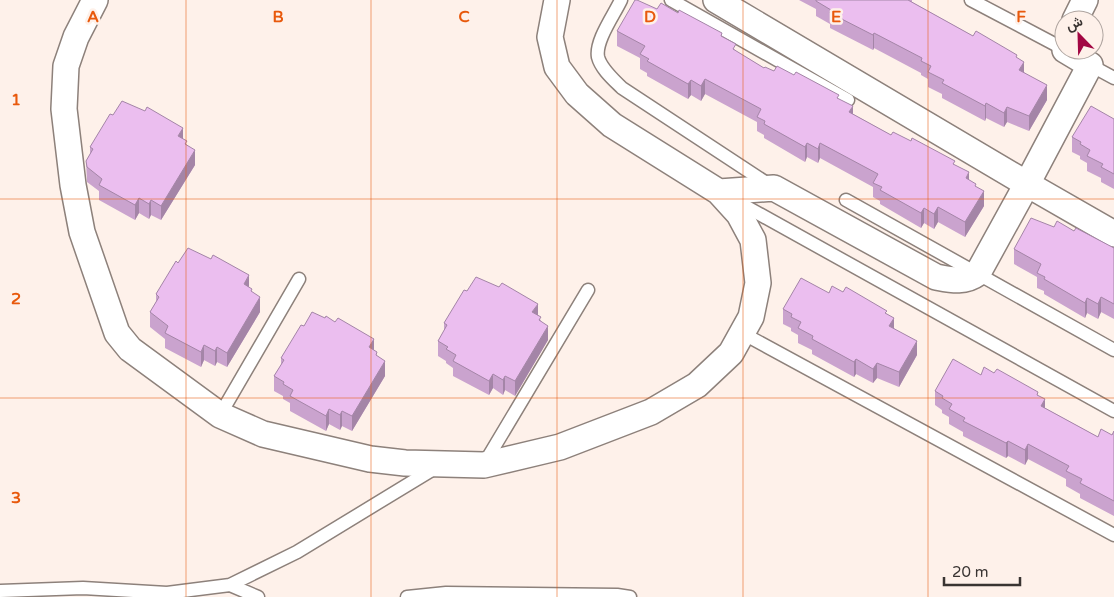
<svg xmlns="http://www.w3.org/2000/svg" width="1114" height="597" viewBox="0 0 1114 597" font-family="'Varela Round',Vazirmatn,sans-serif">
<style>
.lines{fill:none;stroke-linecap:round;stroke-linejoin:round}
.lane-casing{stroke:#8d817b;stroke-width:15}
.street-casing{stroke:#8d817b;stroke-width:28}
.lane{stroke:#fff;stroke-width:12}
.street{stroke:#fff;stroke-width:25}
.wall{fill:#caa3ce}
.shaded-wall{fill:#a485a7}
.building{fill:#ebbeef;stroke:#a485a7}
.grid{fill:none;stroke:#e8590c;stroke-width:1;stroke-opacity:0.55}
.grid-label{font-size:16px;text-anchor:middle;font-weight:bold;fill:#e8590c;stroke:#fef1ea;stroke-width:5;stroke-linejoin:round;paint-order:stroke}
</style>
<rect width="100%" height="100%" fill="#fef1ea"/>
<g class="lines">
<g class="lane-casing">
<path id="lane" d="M 621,0 C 614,15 595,41 598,57 C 601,69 614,80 622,88 L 771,186
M 671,0 L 848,100
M 971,0 L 1060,47
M 1090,65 L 1114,78
M 846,200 L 1114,350
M 736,201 L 1114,411
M 742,333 L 1114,535
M 220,415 L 299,279
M 484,464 L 588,290
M 230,585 L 258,597
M 0,591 L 83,588 L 167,593 L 230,585 L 297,552 L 435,468
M 407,597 L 446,593 L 617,595 L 630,597"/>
</g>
<g class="street-casing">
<path id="street" d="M 95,0 L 76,37 L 66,66 L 64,109 L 73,185 L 82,232 L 117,333 L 130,349 L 220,415 L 263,434 L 370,459 L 405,463 L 484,465 L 560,447 L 651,412 L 697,385 L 731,353 L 751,317 L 758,283 L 753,240 L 739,214 L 719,192 L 612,125 L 577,94 L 557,67 L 550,37 L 557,0
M 716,0 L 1027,184 L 1114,234
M 1075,20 L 1085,0
M 719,192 L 774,188 L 936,277 C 952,280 964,283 978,273 L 1027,184 L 1090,65 L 1065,50"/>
</g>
<use href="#lane" class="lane"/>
<use href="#street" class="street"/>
</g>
<path class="wall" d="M 799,0 L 912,0 L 912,2 L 973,36 L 1017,58 L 1024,72 L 1047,100 L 1029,131 L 1007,122 L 1004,127 L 986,118 L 985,121 L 942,98 L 942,94 L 928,87 L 928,79 L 921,75 L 921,73 L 874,48 L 873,50 L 830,28 L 830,24 L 816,16 L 816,9 Z
M 617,31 L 722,36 L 736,51 L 764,68 L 774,71 L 839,99 L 853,114 L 891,135 L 955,165 L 976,187 L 984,206 L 965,237 L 938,222 L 934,229 L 924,223 L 921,228 L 880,204 L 880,201 L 873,197 L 873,187 L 820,158 L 818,163 L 807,157 L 805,162 L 764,138 L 764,135 L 757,131 L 757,122 L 705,94 L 701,101 L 691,95 L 688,99 L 647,76 L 647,73 L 640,69 L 640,58 L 617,46 Z
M 113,115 L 183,139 L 187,145 L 195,165 L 161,220 L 151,215 L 149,219 L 139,213 L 135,220 L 99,200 L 99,191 L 87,182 L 86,161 L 90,154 L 90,147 Z
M 1114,119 L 1114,189 L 1101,182 L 1101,178 L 1087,171 L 1087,163 L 1080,159 L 1080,156 L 1072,152 L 1072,137 Z
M 1074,231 L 1114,248 L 1114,319 L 1101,312 L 1098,319 L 1087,313 L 1085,318 L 1044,294 L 1044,291 L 1037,288 L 1037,277 L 1014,264 L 1014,249 Z
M 178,263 L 249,287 L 252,292 L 260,312 L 227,367 L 217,362 L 215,366 L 204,360 L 201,367 L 165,348 L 165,339 L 150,327 L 150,312 L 156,302 L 156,294 Z
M 467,291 L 538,315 L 541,321 L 548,340 L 515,396 L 505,390 L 503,395 L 493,388 L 489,395 L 453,376 L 453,368 L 446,363 L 446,361 L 438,356 L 438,341 L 444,331 L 444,323 Z
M 843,292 L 887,314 L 894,328 L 917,355 L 899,387 L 877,378 L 873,383 L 856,374 L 854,377 L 812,354 L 812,350 L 798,343 L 798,335 L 791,331 L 791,328 L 783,324 L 783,309 L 829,293 Z
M 325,318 L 374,350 L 377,356 L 385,376 L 352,431 L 342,426 L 340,430 L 329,424 L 326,431 L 290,411 L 290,403 L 283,399 L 283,396 L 274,391 L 274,376 L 281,365 L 281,358 L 304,326 Z
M 994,373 L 1038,395 L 1045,408 L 1098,437 L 1112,435 L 1114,431 L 1114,516 L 1080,498 L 1080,494 L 1066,486 L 1066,479 L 1028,459 L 1025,465 L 1008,456 L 1006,458 L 963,436 L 963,432 L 949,424 L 949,417 L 942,413 L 942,410 L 935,405 L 935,391 L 981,375 Z"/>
<path class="shaded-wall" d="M 874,33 L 874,48 L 873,50 L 873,35 Z
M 1024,62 L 1024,76 L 1019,70 Z
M 705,79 L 705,94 L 701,101 L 701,86 Z
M 691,80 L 691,95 L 688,99 L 688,84 Z
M 1047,85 L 1047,100 L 1029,131 L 1029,116 Z
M 986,103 L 986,118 L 985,121 L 985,106 Z
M 853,106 L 853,121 L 849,112 Z
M 1007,107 L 1007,122 L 1004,127 L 1004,113 Z
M 183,128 L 183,143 L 178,136 Z
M 807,143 L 807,157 L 805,162 L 805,147 Z
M 820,143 L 820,158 L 818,163 L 818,149 Z
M 195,150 L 195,165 L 161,220 L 161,206 Z
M 969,172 L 969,187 L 966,178 Z
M 984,191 L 984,206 L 965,237 L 965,222 Z
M 139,198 L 139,213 L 135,220 L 135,205 Z
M 151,200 L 151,215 L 149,219 L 149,204 Z
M 938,207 L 938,222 L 934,229 L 934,214 Z
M 924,208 L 924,223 L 921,228 L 921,213 Z
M 249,275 L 249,290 L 244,284 Z
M 260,297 L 260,312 L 227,367 L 227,353 Z
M 1101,297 L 1101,312 L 1098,319 L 1098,304 Z
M 1087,298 L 1087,313 L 1085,318 L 1085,303 Z
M 538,304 L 538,318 L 532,312 Z
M 894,318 L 894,332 L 889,326 Z
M 548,326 L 548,340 L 515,396 L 515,381 Z
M 374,339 L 374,354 L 369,347 Z
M 917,341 L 917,355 L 899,387 L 899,372 Z
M 204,345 L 204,360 L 201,367 L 201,352 Z
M 217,347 L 217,362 L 215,366 L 215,351 Z
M 856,359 L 856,374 L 854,377 L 854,362 Z
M 385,361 L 385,376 L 352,431 L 352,416 Z
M 877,363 L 877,378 L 873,383 L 873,369 Z
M 493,374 L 493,388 L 489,395 L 489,381 Z
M 505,376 L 505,390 L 503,395 L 503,380 Z
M 1045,399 L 1045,414 L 1041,406 Z
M 329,409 L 329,424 L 326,431 L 326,416 Z
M 342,411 L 342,426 L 340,430 L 340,415 Z
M 1008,441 L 1008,456 L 1006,458 L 1006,443 Z
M 1028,444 L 1028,459 L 1025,465 L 1025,450 Z"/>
<path class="building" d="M 635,0 L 637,0 L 657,9 L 661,3 L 678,13 L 679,10 L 722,33 L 721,36 L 736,44 L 733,49 L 764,68 L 765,67 L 774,71 L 777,66 L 794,75 L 796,72 L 839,95 L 837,98 L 853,106 L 849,112 L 891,135 L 893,132 L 911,141 L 912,138 L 955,161 L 953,164 L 969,172 L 966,178 L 976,184 L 975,186 L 984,191 L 965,222 L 938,207 L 934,214 L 924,208 L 921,213 L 880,190 L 882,187 L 873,183 L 878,174 L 820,143 L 818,149 L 807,143 L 805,147 L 764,124 L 765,121 L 757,117 L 761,109 L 705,79 L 701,86 L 691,80 L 688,84 L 647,61 L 649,59 L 640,54 L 645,46 L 617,31 Z
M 816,0 L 908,0 L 973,36 L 976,31 L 1017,55 L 1016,57 L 1024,62 L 1019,70 L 1047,85 L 1029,116 L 1007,107 L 1004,113 L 986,103 L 985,106 L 942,83 L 944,80 L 928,72 L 931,66 L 921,61 L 922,58 L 874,33 L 873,35 L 830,13 L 831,10 L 816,1 Z
M 122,101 L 145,111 L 147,107 L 183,128 L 178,136 L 187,141 L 185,144 L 195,150 L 161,206 L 151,200 L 149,204 L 139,198 L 135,205 L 99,185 L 102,179 L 87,167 L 86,161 L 93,149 L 90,147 L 110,114 L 113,115 Z
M 1091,106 L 1114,119 L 1114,174 L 1101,167 L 1103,164 L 1087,156 L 1090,150 L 1080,144 L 1081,142 L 1072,137 Z
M 1031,218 L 1054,227 L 1057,221 L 1074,231 L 1076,228 L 1114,248 L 1114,304 L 1101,297 L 1098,304 L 1087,298 L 1085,303 L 1044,279 L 1045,277 L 1037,273 L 1041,264 L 1014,249 Z
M 188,248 L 211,259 L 213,255 L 249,275 L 244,284 L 252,289 L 251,291 L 260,297 L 227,353 L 217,347 L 215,351 L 204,345 L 201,352 L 165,333 L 168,326 L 150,312 L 159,297 L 156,294 L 176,261 L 178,263 Z
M 476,277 L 499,287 L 502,283 L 538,304 L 532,312 L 541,317 L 539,320 L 548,326 L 515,381 L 505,376 L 503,380 L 493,374 L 489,381 L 453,361 L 456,355 L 446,349 L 448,347 L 438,341 L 447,325 L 444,323 L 464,290 L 467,291 Z
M 801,278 L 829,293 L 832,286 L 843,292 L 846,287 L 887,311 L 885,313 L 894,318 L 889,326 L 917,341 L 899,372 L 877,363 L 873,369 L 856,359 L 854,362 L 812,339 L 813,336 L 798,328 L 801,322 L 791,317 L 792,314 L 783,309 Z
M 312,312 L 325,318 L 326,316 L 335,322 L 338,318 L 374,339 L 369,347 L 377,352 L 376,355 L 385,361 L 352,416 L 342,411 L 340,415 L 329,409 L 326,416 L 290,396 L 293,390 L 283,384 L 284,382 L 274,376 L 284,360 L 281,358 L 301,325 L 304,326 Z
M 953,359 L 981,375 L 984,367 L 994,373 L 997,369 L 1038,392 L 1037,395 L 1045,399 L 1041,406 L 1098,437 L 1101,429 L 1112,435 L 1114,431 L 1114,501 L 1080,483 L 1082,479 L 1066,471 L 1069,466 L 1028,444 L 1025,450 L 1008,441 L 1006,443 L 963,421 L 965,418 L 949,409 L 952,404 L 942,398 L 943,396 L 935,391 Z"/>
<path class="grid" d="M 186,0 L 186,597M 371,0 L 371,597M 557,0 L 557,597M 743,0 L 743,597M 928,0 L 928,597M 0,199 L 1114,199M 0,398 L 1114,398"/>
<g class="grid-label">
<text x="93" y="22">A</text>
<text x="278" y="22">B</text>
<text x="464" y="22">C</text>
<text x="650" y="22">D</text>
<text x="836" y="22">E</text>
<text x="1021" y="22">F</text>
<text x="16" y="105">1</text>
<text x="16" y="304">2</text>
<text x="16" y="503">3</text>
</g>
<g transform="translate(1079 35) rotate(337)"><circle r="24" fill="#fef1ea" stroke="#afa5a0"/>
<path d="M0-4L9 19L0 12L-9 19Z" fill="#a20743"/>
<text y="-8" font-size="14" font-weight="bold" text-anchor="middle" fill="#393432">ش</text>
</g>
<path d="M944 577v8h76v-8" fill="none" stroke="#393432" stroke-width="2.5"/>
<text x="952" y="577" font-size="15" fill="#393432" stroke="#fef1ea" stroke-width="4" paint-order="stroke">20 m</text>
</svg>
